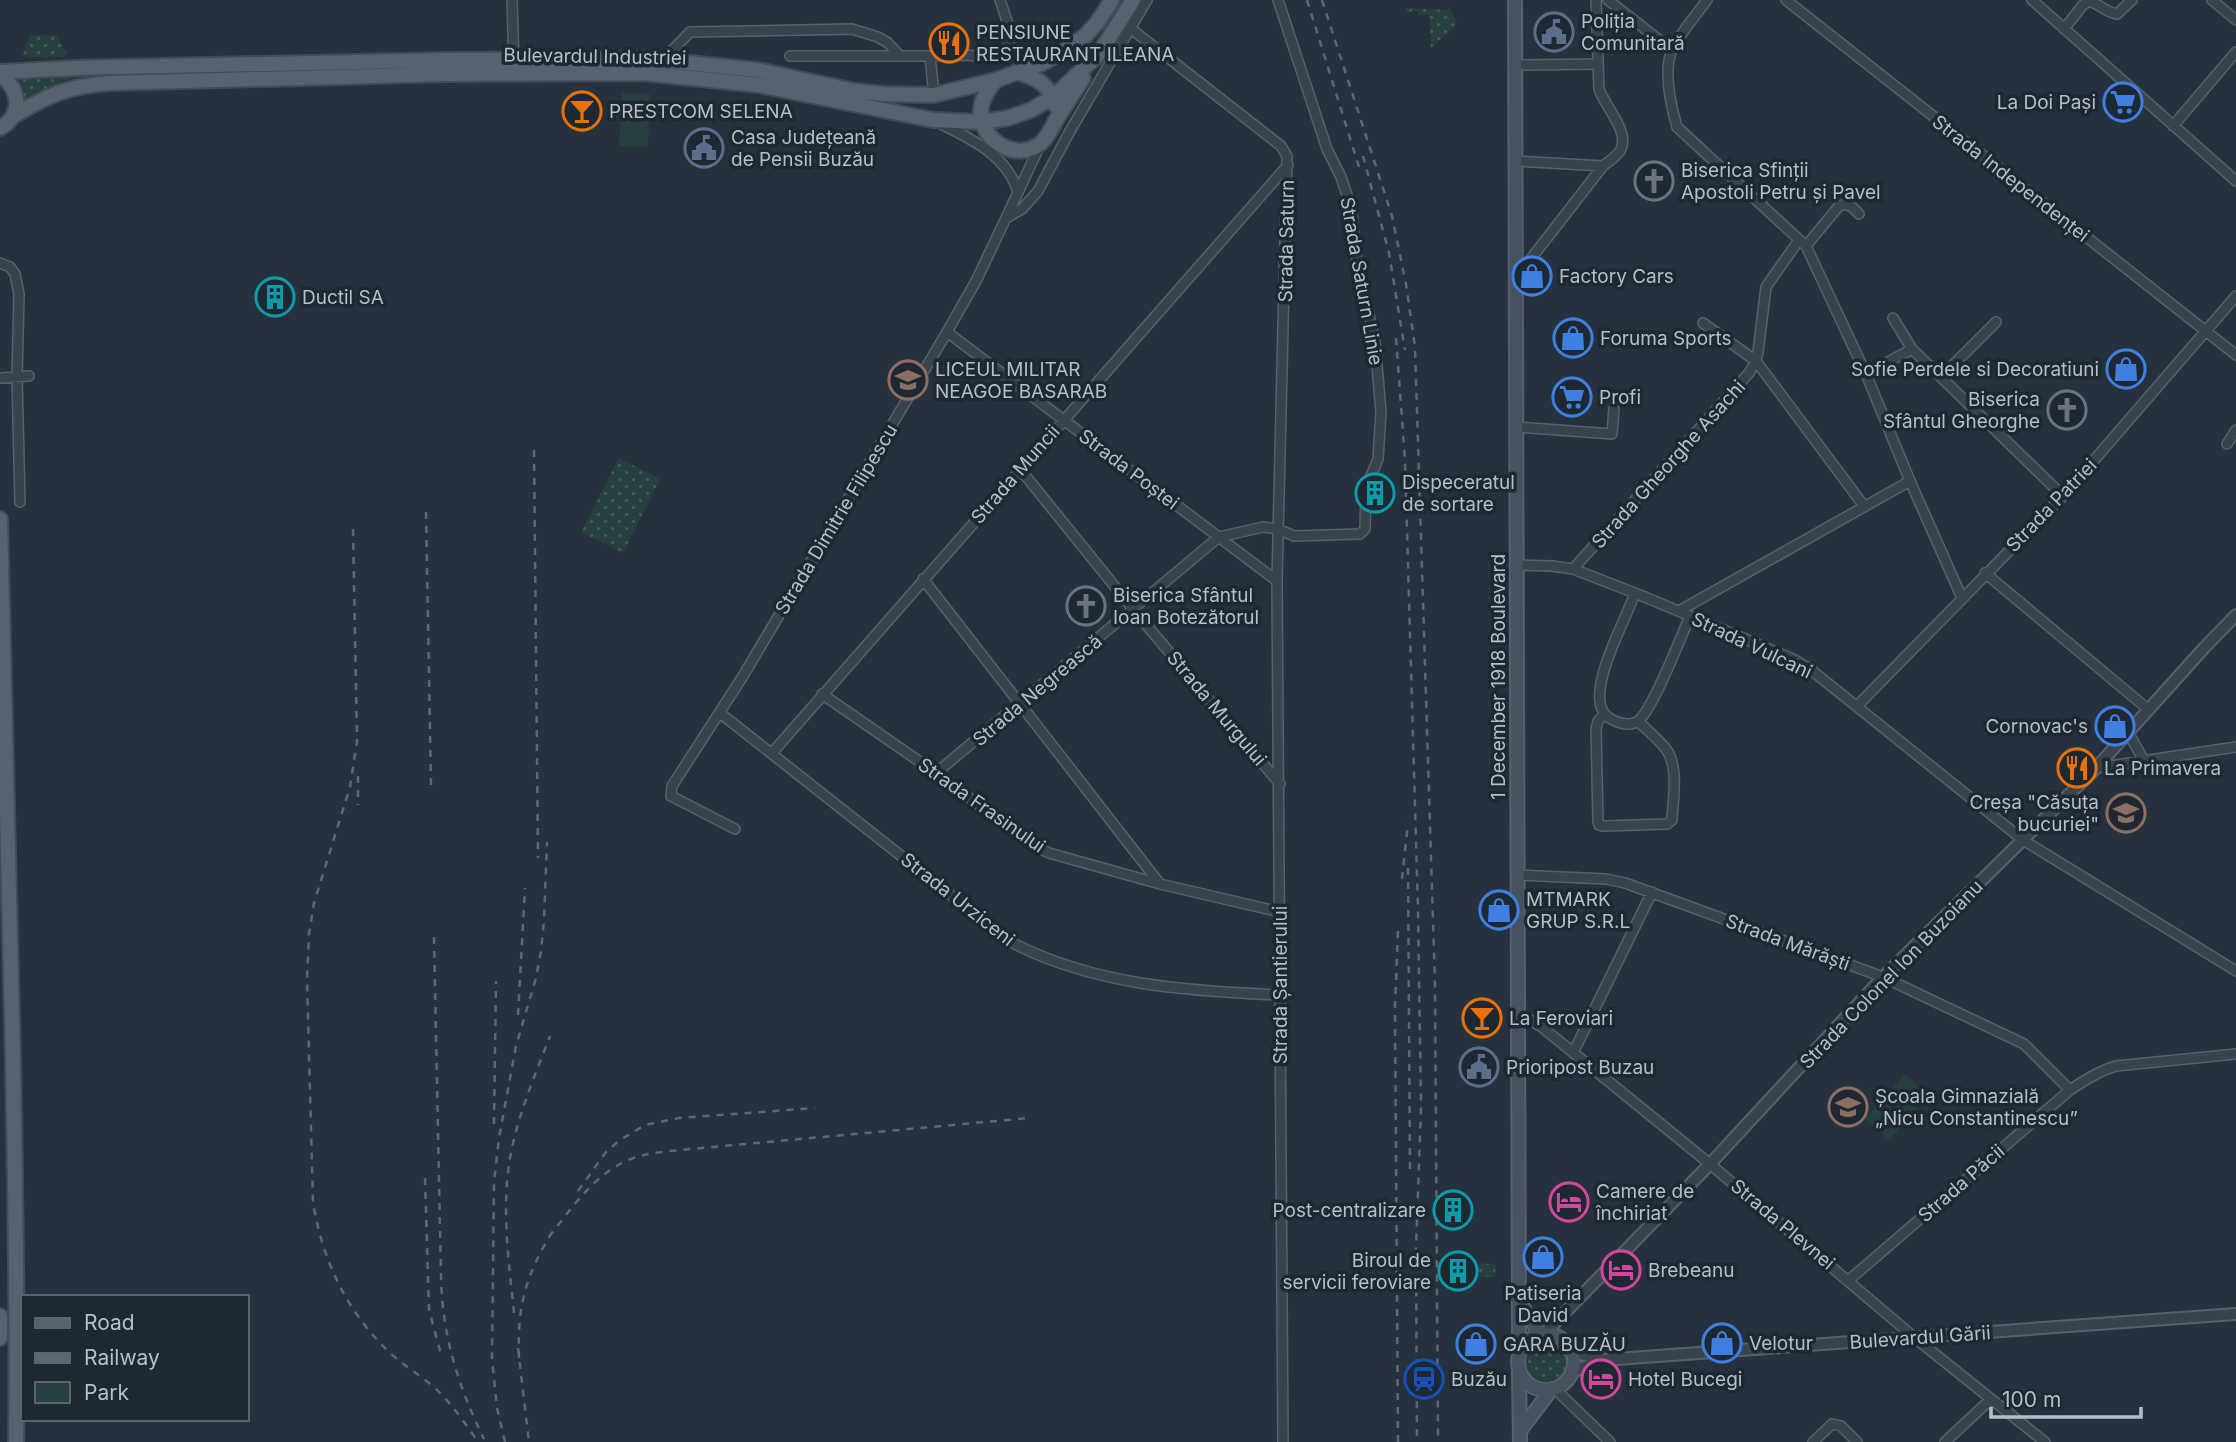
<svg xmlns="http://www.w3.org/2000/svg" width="2236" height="1442" viewBox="0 0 2236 1442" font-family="Inter,sans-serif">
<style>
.green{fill:url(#green-dots)}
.pitch{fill:#283f40}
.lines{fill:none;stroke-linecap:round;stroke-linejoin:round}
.minor-casing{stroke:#57616c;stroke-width:12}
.tertiary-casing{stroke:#57616c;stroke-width:14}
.secondary-casing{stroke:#57616c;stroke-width:16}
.primary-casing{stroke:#424c57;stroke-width:18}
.minor{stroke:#39434e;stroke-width:9}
.tertiary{stroke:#39434e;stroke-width:10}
.secondary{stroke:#475260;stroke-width:12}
.primary{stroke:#57626e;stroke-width:14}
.rail{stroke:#5b6774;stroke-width:2.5;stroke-dasharray:7 7;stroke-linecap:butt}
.labels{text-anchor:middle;stroke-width:7;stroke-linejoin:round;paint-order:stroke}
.poi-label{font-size:19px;fill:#b5bec9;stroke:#1e2833;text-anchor:start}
.street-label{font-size:19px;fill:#b5bec9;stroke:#1e2833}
</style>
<defs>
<pattern id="green-dots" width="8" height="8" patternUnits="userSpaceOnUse" patternTransform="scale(1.75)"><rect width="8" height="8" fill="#283f40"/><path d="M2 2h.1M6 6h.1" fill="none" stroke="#45595a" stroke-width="1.8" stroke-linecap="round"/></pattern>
</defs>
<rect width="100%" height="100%" fill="#25313d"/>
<path class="green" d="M 1448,6 L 1457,22 L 1455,27 L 1431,48 L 1429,15 L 1418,15 L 1417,11 L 1406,12 L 1406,8 L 1447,10 Z
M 30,35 L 57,35 L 66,53 L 64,57 L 24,57 L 23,54 Z
M 178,70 L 152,74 L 86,76 L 65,80 L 44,90 L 20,110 L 9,77 Z
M 619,458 L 660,479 L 623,553 L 581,532 Z
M 1465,1263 L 1496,1264 L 1495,1277 L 1477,1277 L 1476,1280 L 1465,1280 Z
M1524 1362a22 22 0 1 1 44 0a22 22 0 1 1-44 0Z"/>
<path class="pitch" d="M 622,93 L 650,94 L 648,147 L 619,146 Z
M 1905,1074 L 1929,1095 L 1889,1140 L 1865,1119 Z"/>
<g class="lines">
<g class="minor-casing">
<path id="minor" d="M 512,0 L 514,64
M 1608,0 L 1672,50
M 1707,0 C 1697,14 1678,36 1672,50 C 1663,71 1671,106 1677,127 L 1806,246 L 1866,374 L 1910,481 L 1962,598
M 1786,0 L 2236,355
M 2032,0 L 2236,181
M 2212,0 L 2236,20
M 1130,28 L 1281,146 L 1287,156 L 1277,581 L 1283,1442
M 2064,29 L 2083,5 L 2089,1 C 2099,4 2106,12 2117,14 L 2132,0
M 790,56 L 930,56
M 663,60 L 690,32 L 852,29 L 878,37 L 888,43 L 900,56
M 1515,65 L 1598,64
M 934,95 L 930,56 L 963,55 L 997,57 L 1006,54 L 1011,33 L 1000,0
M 941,124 C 972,139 1009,157 1018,193
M 2173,126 L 2236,52
M 1516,161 L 1603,166
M 1006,218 L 1041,143
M 1806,246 L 1839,206 C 1848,202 1853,207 1859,214
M 0,263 L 10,267 L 15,274 L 19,294 L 17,377 L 20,502
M 1516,278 L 1603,166 C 1608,162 1616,157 1620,151 C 1631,132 1605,107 1599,89 L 1596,0
M 1893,318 L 1912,349
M 1703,323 L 1756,361 L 1864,506
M 947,332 L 1277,581
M 1866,374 L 1912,349 L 2063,496
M 1941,377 L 1996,322
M 0,378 L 29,376
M 1516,427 L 1612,434 L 1614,409
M 2227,444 L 2236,430
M 1020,469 L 1133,609 L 1280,784
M 1516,565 L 1552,566 L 1573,569 L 1640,595 L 1793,659 L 1810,669 L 2023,840 L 2236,971
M 1573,569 L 1749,373 L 1756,361 L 1758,352 L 1766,287 L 1799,240
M 1985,573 L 2149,710
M 923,579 L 1160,884
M 1635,593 C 1625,620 1606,655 1601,683 C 1599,694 1598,710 1608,717 C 1616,723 1630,727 1638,721 C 1653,710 1681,636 1690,616
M 1679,611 L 1910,481
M 822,694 L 936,773 L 1033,845 L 1049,853 L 1160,884 L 1280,912
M 1857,706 L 2063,496 L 2236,296
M 720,713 L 1009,941 C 1092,985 1187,991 1279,995
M 1604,715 L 1598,721 L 1596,729 L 1598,821 L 1599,825 L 1604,826 L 1667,824 L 1672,820 C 1673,799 1679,766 1666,749 C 1658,739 1647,730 1638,721
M 2128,732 L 2144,761
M 772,753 L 1288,165
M 2096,768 L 2236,747
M 936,773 L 1219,537 L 1263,527 L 1278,529 L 1294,536 L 1360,534 L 1365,529 L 1366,488 L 1378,459 L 1381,412 L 1375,342 L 1355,250 L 1352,210 L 1341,177 L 1327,149 L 1278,0
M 735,829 L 671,796 L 672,786 L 743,676 L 947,332 L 976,281 L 1006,218 L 1022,209 L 1038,191 L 1070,131 L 1147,0
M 1518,875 L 1606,879 L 1625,883 L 1883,977 L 2024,1044 L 2070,1090
M 1517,1012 L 1543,1028 L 1710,1164 L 1915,1338 L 2045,1442
M 1573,1053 L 1652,892
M 1849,1280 L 2070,1090 C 2085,1080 2099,1071 2116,1066 L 2236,1054
M 1555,1389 L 1610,1442
M 1813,1442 L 1832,1424 L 1841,1426 L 1857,1442
M 1945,1442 L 1991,1399"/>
</g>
<g class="tertiary-casing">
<path id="tertiary" d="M 1545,1333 L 1710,1164 L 1883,977 L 2096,768 L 2204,648 L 2236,615
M 1573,1352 L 1603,1360
M 1572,1372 L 1603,1360 L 2236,1314"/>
</g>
<g class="secondary-casing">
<path id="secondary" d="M 1515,0 L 1519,1353
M 1517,1298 L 1540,1334
M1518 1362a28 28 0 1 1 56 0a28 28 0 1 1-56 0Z
M 1519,1372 L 1520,1442
M 1520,1431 L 1551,1390"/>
</g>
<g class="primary-casing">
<path id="primary" d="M 0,72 L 75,68 L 446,60 L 650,59 L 757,70 L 855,91 L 884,94 L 934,95 L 996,80 L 1043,63 L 1064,51 L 1085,36 L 1097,23 L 1112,0
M 1016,72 C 1035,77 1050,84 1055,105
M 0,75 C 21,89 23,116 0,128
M 996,80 C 989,88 982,97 981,109 C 977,138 1016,164 1041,143 C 1048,137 1052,127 1056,120 C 1065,106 1074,92 1083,78
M 13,116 C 51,94 65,87 109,83 L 446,74 L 643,73 L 759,85 L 933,120 L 981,122 L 1008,118 L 1031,110 L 1053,97 L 1098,55 L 1133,0
M 0,519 C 5,700 9,880 13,1060 C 15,1187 18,1315 16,1442
M 0,1316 L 0,1338"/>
</g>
<use href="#minor" class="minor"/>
<use href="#tertiary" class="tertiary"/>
<use href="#secondary" class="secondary"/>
<use href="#primary" class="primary"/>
<path class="rail" d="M 1307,0 L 1359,167
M 1322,0 L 1392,216 L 1406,284 L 1415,347 L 1435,984 L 1438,1442
M 1363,156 L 1389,253 L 1405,350
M 1396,338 L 1405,460 L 1418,911 L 1421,1107 L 1416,1249 L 1417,1442
M 534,450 L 538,858
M 426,512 L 431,785
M 353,529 L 357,741 L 350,787 L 314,903 L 309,934 L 307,981 L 313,1202 C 322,1259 346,1311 389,1352 C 403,1365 420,1375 435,1388 C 452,1404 465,1423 478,1442
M 358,776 L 358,805
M 1408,868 L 1410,1169
M 1402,879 L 1408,823
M 434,937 L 441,1276 C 442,1335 458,1386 484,1439
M 518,1015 L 525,888
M 494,1124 L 496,981
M 425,1178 L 429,1310 L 442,1358
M 578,1191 L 606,1152 L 620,1140 L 645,1125 L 679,1118 L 815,1108
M 549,1237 C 570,1210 593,1176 626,1161 C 643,1153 662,1152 680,1150 L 1029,1118
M 514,1313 C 509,1264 502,1213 509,1164 C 516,1119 534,1078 550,1036
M 518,1348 L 529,1442
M 519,1358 C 517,1305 526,1274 554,1229
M 505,1442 L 497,1408 L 492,1359 L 494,1182 L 499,1138 L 516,1046 L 536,978 L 541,951 L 544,920 L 547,842
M 1398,1442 L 1395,1007 L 1398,931"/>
</g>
<defs>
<g id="civic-ring" transform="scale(2.0125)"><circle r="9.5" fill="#1e2833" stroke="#5c6f8a" stroke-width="1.5"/><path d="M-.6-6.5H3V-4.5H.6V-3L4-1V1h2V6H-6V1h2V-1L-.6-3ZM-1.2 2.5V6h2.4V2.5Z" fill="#5c6f8a"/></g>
<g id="restaurant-ring" transform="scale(2.0125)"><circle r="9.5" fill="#1e2833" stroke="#e8710a" stroke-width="1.5"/><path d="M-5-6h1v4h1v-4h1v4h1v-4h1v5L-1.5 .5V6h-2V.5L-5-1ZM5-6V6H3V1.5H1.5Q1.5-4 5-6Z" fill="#e8710a"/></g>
<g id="supermarket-ring" transform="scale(2.0125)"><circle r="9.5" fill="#1e2833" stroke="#3f7fe0" stroke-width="1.5"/><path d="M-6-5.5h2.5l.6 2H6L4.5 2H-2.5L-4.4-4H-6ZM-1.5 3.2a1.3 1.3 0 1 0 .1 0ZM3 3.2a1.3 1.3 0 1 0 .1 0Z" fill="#3f7fe0"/></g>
<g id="bar-ring" transform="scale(2.0125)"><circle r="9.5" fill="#1e2833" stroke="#e8710a" stroke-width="1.5"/><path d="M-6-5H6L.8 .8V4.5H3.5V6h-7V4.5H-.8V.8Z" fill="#e8710a"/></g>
<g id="church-ring" transform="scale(2.0125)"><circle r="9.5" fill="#1e2833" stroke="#6b7280" stroke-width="1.5"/><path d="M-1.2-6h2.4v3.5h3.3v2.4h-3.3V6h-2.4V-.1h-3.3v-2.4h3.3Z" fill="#6b7280"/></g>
<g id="shop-ring" transform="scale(2.0125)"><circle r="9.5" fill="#1e2833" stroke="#3f7fe0" stroke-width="1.5"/><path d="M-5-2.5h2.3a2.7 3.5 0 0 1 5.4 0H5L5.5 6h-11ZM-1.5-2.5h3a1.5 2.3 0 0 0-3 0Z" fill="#3f7fe0"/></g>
<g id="building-ring" transform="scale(2.0125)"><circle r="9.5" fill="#1e2833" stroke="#0f9aa8" stroke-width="1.5"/><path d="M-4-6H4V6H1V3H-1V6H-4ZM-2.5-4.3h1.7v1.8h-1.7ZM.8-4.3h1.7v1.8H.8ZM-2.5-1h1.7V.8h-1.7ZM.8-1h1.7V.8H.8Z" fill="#0f9aa8"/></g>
<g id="university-ring" transform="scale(2.0125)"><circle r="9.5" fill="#1e2833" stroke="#8d6e63" stroke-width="1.5"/><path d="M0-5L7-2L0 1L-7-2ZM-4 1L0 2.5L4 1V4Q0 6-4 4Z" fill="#8d6e63"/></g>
<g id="school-ring" transform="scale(2.0125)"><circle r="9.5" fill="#1e2833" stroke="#8d6e63" stroke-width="1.5"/><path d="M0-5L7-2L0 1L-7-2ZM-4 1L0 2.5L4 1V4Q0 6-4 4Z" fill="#8d6e63"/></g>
<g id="hotel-ring" transform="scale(2.0125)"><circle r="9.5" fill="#1e2833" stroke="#d1479c" stroke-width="1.5"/><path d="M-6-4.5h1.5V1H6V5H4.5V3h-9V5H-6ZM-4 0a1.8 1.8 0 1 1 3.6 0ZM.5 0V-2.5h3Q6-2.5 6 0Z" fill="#d1479c"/></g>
<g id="station-ring" transform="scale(2.0125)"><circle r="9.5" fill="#1e2833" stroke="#1a4fb4" stroke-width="1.5"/><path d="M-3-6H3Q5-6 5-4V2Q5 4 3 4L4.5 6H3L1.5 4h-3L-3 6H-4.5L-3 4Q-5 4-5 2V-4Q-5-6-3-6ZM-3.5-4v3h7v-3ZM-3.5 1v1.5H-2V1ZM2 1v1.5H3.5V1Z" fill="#1a4fb4"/></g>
</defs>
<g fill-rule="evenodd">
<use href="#civic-ring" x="1554" y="32"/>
<use href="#restaurant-ring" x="949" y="43"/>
<use href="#supermarket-ring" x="2123" y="102"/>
<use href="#bar-ring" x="582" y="111"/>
<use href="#civic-ring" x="704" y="148"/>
<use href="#church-ring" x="1654" y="181"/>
<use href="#shop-ring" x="1532" y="276"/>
<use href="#building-ring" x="275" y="297"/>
<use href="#shop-ring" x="1573" y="338"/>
<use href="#shop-ring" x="2126" y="369"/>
<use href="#university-ring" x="908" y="380"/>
<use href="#supermarket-ring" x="1572" y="397"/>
<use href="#church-ring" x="2067" y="410"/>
<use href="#building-ring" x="1375" y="493"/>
<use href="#church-ring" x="1086" y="606"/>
<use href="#shop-ring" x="2115" y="726"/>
<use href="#restaurant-ring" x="2077" y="768"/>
<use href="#school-ring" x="2126" y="813"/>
<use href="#shop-ring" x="1499" y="910"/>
<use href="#bar-ring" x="1482" y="1018"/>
<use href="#civic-ring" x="1479" y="1067"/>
<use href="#school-ring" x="1848" y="1107"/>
<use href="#hotel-ring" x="1569" y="1202"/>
<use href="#building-ring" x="1453" y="1210"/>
<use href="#shop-ring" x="1543" y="1257"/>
<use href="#hotel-ring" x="1621" y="1270"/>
<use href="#building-ring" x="1458" y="1271"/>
<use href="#shop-ring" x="1722" y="1343"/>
<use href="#shop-ring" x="1476" y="1344"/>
<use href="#station-ring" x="1424" y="1379"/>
<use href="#hotel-ring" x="1601" y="1379"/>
</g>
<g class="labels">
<g class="poi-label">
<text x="1581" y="28">Poliția<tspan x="1581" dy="22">Comunitară</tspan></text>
<text x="976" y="39">PENSIUNE<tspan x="976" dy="22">RESTAURANT ILEANA</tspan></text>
<text x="2096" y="109" text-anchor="end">La Doi Pași</text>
<text x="609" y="118">PRESTCOM SELENA</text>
<text x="731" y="144">Casa Județeană<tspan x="731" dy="22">de Pensii Buzău</tspan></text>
<text x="1681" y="177">Biserica Sfinții<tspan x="1681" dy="22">Apostoli Petru și Pavel</tspan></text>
<text x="1559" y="283">Factory Cars</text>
<text x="302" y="304">Ductil SA</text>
<text x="1600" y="345">Foruma Sports</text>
<text x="935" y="376">LICEUL MILITAR<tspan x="935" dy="22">NEAGOE BASARAB</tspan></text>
<text x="2099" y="376" text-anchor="end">Sofie Perdele si Decoratiuni</text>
<text x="1599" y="404">Profi</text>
<text x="2040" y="406" text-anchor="end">Biserica<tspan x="2040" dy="22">Sfântul Gheorghe</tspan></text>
<text x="1402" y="489">Dispeceratul<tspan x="1402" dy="22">de sortare</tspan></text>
<text x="1113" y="602">Biserica Sfântul<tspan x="1113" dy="22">Ioan Botezătorul</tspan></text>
<text x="2088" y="733" text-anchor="end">Cornovac's</text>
<text x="2104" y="775">La Primavera</text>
<text x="2099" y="809" text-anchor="end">Creșa "Căsuța<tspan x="2099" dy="22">bucuriei"</tspan></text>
<text x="1526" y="906">MTMARK<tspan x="1526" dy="22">GRUP S.R.L</tspan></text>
<text x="1509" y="1025">La Feroviari</text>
<text x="1506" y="1074">Prioripost Buzau</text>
<text x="1875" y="1103">Școala Gimnazială<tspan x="1875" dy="22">„Nicu Constantinescu”</tspan></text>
<text x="1596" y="1198">Camere de<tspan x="1596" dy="22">închiriat</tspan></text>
<text x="1426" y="1217" text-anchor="end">Post-centralizare</text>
<text x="1431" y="1267" text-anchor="end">Biroul de<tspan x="1431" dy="22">servicii feroviare</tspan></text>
<text x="1648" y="1277">Brebeanu</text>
<text x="1543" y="1300" text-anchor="middle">Patiseria<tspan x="1543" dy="22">David</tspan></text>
<text x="1749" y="1350">Velotur</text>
<text x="1503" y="1351">GARA BUZĂU</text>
<text x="1451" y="1386">Buzău</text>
<text x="1628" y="1386">Hotel Bucegi</text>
</g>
<g class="street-label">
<text transform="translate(595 56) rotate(1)" y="7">Bulevardul Industriei</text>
<text transform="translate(2011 178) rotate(38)" y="7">Strada Independenței</text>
<text transform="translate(1286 241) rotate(-89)" y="7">Strada Saturn</text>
<text transform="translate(1362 281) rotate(80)" y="7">Strada Saturn Linie</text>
<text transform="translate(1668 464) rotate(-48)" y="7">Strada Gheorghe Asachi</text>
<text transform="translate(1129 469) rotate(37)" y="7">Strada Poștei</text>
<text transform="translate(1015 474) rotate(-49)" y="7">Strada Muncii</text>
<text transform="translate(2051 505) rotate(-46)" y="7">Strada Patriei</text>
<text transform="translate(836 519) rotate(-59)" y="7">Strada Dimitrie Filipescu</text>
<text transform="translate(1752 645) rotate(25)" y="7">Strada Vulcani</text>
<text transform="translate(1498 677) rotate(-90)" y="7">1 December 1918 Boulevard</text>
<text transform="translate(1037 690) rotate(-40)" y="7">Strada Negrească</text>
<text transform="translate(1217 708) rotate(50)" y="7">Strada Murgului</text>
<text transform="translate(982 805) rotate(35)" y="7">Strada Frasinului</text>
<text transform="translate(958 899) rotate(38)" y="7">Strada Urziceni</text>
<text transform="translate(1788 942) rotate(20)" y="7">Strada Mărăști</text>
<text transform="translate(1891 974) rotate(-46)" y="7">Strada Colonel Ion Buzoianu</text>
<text transform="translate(1280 985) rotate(-90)" y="7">Strada Șantierului</text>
<text transform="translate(1961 1183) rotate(-41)" y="7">Strada Păcii</text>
<text transform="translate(1783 1224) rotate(40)" y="7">Strada Plevnei</text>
<text transform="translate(1920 1337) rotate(-4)" y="7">Bulevardul Gării</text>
</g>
</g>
<rect x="21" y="1295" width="228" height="126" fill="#1e2833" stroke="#5a646f" stroke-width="2"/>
<rect x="35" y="1318" width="35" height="10" fill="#57626e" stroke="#5a646f" stroke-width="2"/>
<text x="84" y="1330" font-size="21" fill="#b5bec9">Road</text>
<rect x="35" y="1353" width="35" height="10" fill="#5b6774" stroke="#5a646f" stroke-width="2"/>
<text x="84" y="1365" font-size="21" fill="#b5bec9">Railway</text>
<rect x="35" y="1382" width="35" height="21" fill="#283f40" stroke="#5a646f" stroke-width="2"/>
<text x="84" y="1400" font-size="21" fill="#b5bec9">Park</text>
<path d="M1991 1407v10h150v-10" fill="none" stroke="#b5bec9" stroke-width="3.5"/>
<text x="2002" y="1407" font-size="21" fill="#b5bec9" stroke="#1e2833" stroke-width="5" paint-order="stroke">100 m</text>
</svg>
